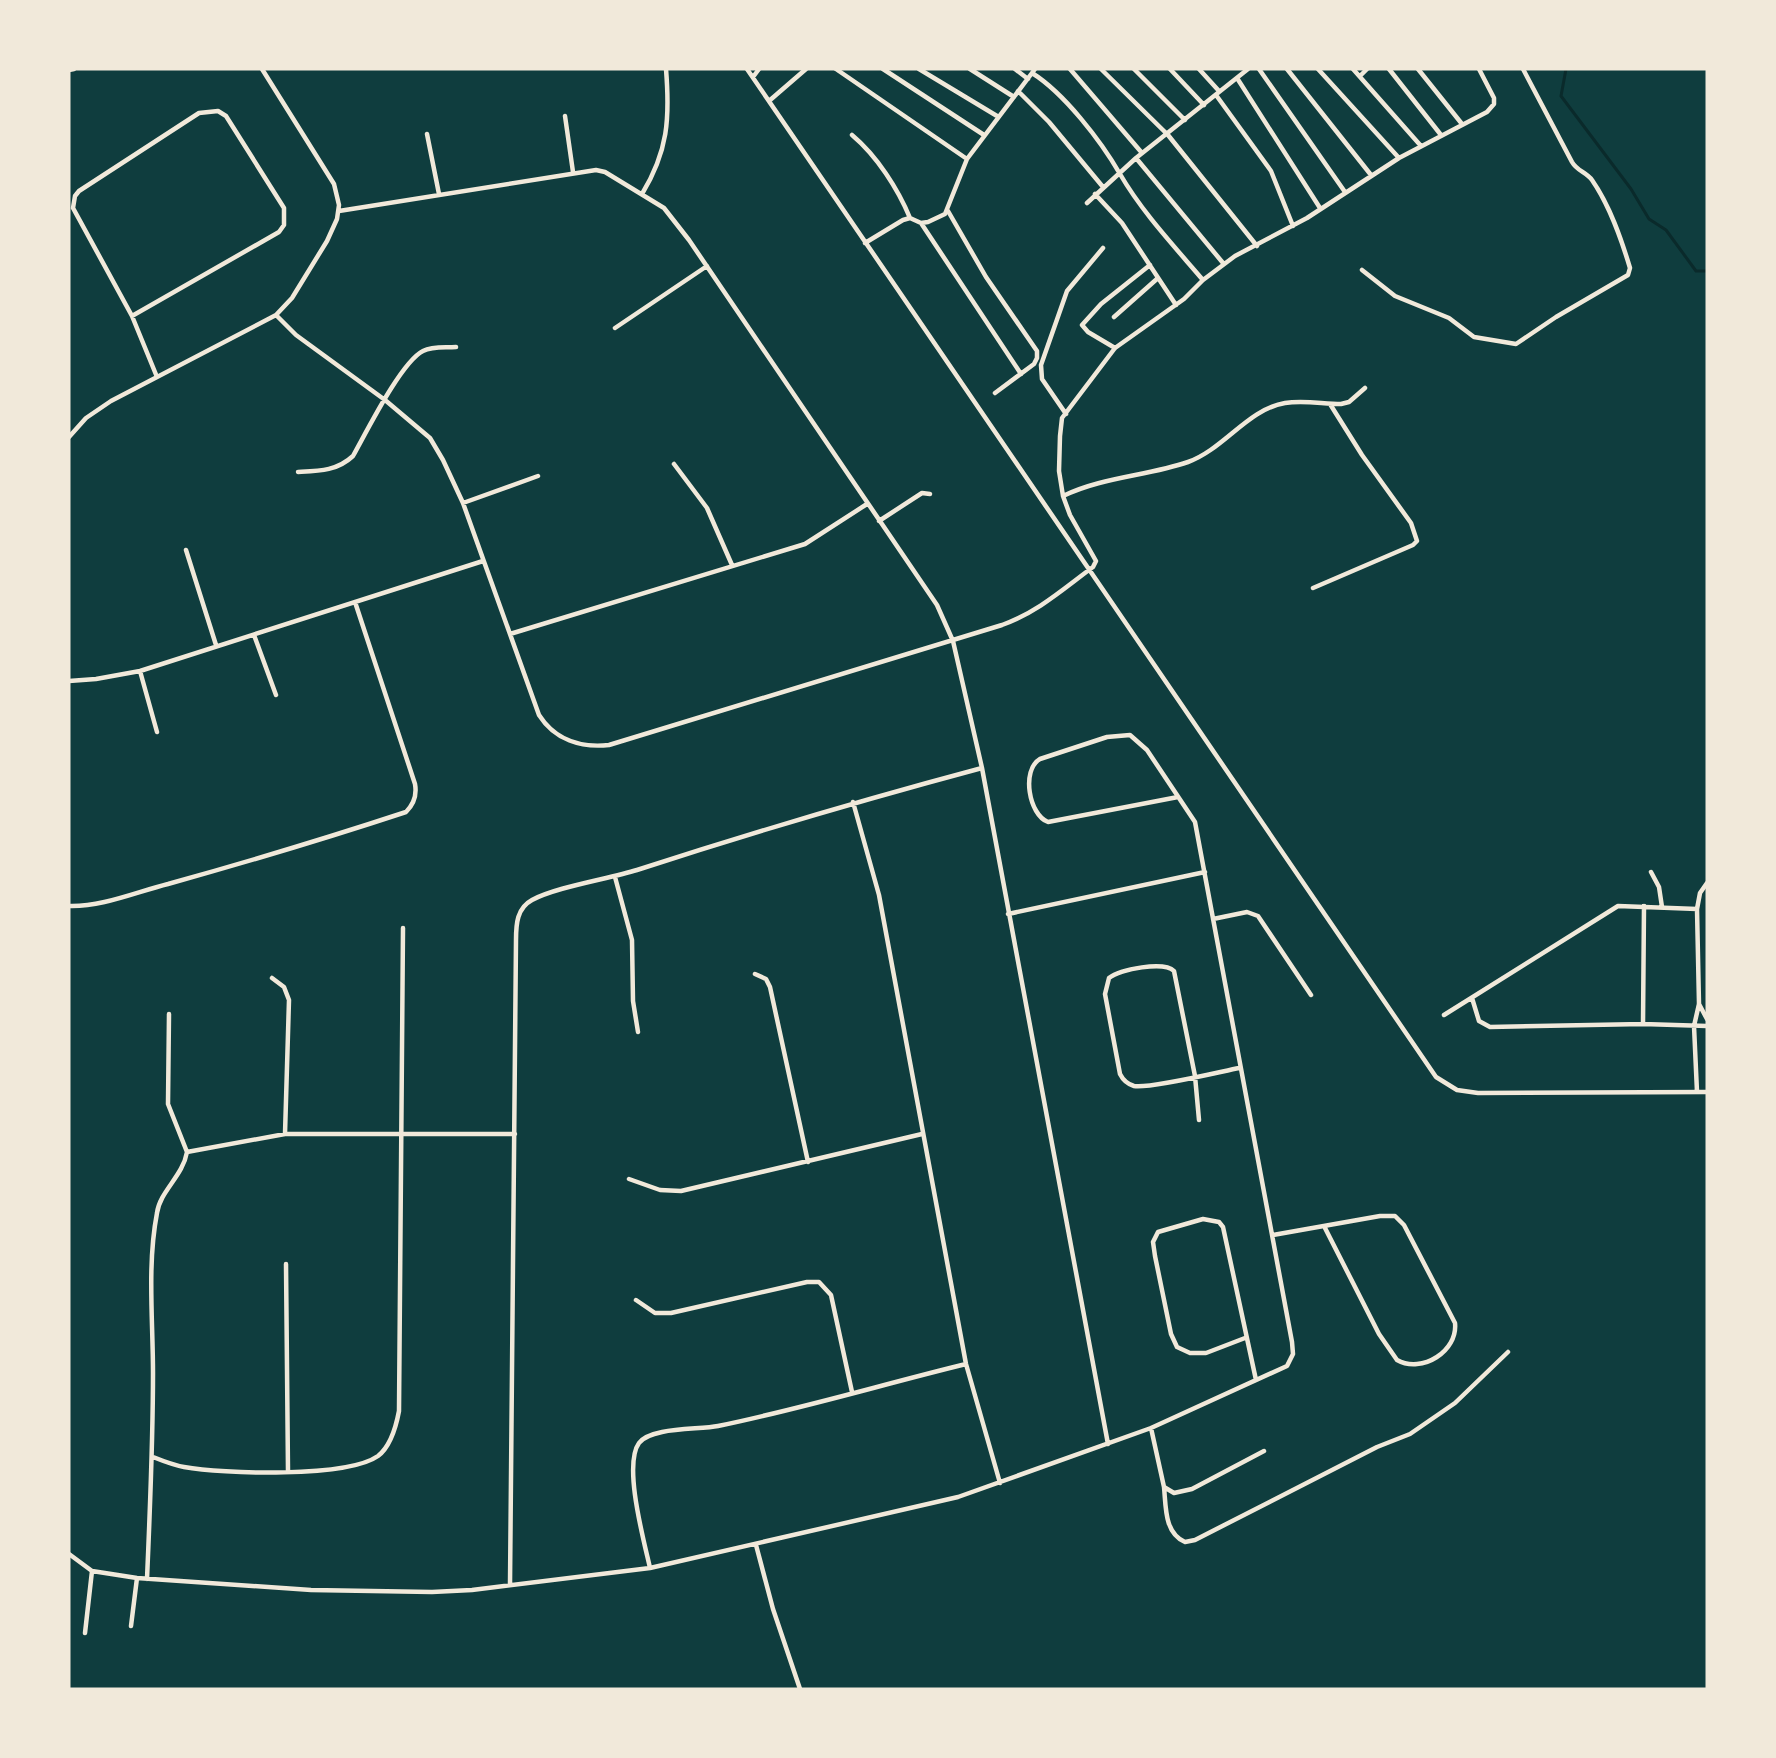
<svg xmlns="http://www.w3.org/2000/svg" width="1776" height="1758" viewBox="0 0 1776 1758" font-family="Mulish,sans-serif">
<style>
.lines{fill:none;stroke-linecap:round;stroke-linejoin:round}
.stream{stroke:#0a2a2b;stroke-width:3}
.minor{stroke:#f1e9da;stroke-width:4.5}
</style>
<rect width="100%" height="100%" fill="#0f3d3e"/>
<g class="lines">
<path class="stream" d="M 1566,69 L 1561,96 L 1631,189 L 1649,219 L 1666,230 L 1696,271 L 1707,271"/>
<path class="minor" d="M 747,69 L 1436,1077 L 1457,1090 L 1478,1093 L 1707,1092
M 836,69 L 967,159
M 883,69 L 984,135
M 919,69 L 997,116
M 970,69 L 1014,97
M 1015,69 L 1028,79
M 1070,69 L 1142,153
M 1101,69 L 1168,135 L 1257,246
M 1134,69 L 1185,120
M 1170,69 L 1204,105
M 1199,69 L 1219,91
M 1259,69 L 1345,192
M 1287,69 L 1371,175
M 1318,69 L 1399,158
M 1353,69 L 1421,146
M 1389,69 L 1441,135
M 1418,69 L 1462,124
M 69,70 L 74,69
M 1032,73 C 1064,93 1101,141 1120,174 C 1142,212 1174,246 1203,280
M 1360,76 L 1367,69
M 753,77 L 759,69
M 1237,78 L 1320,208
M 1018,91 L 1049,122 L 1103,187
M 1216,95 L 1271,171 L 1293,226
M 769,101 L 806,69
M 565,116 L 573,172
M 427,134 L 439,194
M 852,135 C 877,156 898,189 910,218
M 1136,158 L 1223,263
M 642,194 C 668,151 670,119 666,69
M 1095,194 L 1122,223 L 1176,305
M 1087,203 L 1136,158 L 1248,69
M 339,211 L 596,170 L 605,172 L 664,208 L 689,240 L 937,605 L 953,641 L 982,768 L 1108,1444
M 948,211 L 986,277 L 1037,351 L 1037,358 L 1034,364 L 995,393
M 921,223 L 1021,374
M 865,243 L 903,220 L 910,218 L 921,223 L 928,222 L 945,214 L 967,159 L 1035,69
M 1362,270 L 1395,296 L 1449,318 L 1474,337 L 1516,344 L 1556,317 L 1628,275 L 1630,268 C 1621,238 1610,206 1592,180 C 1586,172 1577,171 1572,162 L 1523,69
M 276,315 L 296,335 L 385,400 L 430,438 L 443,460 L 463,503 L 539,715 C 555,740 581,748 609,745 L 1002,625 C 1038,612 1063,589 1093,567 L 1096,561 L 1070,515 L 1063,496 L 1059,471 L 1060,436 L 1062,418 L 1115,348 L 1184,299 L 1203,280 L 1235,256 L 1307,218 L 1399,158 L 1487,112 L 1494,104 L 1494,98 L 1479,69
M 132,316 L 279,232 L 284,225 L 284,208 L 226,116 L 218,111 L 199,113 L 79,191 L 75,196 L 73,208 L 132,316 L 157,377
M 1114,317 L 1158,278
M 615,328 L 707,266
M 1115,348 L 1088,332 L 1082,325 L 1101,304 L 1150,265
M 1066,414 L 1042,379 L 1041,365 L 1067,291 L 1103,248
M 69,437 L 86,418 L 111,401 L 276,315 L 292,298 L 327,241 L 337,219 L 339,205 L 334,184 L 262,69
M 674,464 L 707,508 L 732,565
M 298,472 C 319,471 337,471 353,456 C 366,433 401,362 423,351 C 433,346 445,348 456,347
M 1063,496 C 1102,477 1147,476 1188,462 C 1224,449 1248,409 1285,403 C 1304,400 1323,404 1341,404 L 1349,402 L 1365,388
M 463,503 L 538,476
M 879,521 L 922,493 L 930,494
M 186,550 L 216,645
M 1313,588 L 1413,545 L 1417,541 L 1411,523 L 1362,455 L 1330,404
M 510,634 L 805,544 L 867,504
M 254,635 L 276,695
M 140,671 L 157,732
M 69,681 L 96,679 L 140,671 L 483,561
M 853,802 L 879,895 L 966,1364 L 1000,1483
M 1651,872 L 1659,887 L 1662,907
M 615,877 L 632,940 L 633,1001 L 638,1032
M 69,906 C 102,907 136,892 168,884 C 247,862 327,838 406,812 C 414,804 417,795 415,784 L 355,602
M 1008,914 L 1205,872
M 1213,919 L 1247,912 L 1258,916 L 1311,995
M 755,974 L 766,979 L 770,987 L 808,1162
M 272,978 L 284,987 L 289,1000 L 285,1134
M 1472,998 L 1479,1021 L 1490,1027 L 1643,1024 L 1707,1026
M 1699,1004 L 1707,1019
M 169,1014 L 168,1104 L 187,1152
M 1444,1015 L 1618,906 L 1697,909
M 1643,1024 L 1644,906
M 1697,1092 L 1694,1026 L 1699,1004 L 1697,909 L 1700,893 L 1707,883
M 1199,1120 L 1195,1076 L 1174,971 C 1164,961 1120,969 1109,978 L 1105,994 L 1120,1074 C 1123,1080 1127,1084 1134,1086 C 1149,1089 1219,1072 1239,1068
M 629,1179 L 660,1190 L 681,1191 L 922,1134
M 1273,1235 L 1380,1216 L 1395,1216 L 1404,1225 L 1455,1323 C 1458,1351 1422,1374 1397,1360 L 1379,1334 L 1325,1228
M 286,1264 L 288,1471
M 636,1300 L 655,1313 L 671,1313 L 807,1282 L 819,1282 L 831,1295 L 852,1392
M 1245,1338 L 1206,1353 L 1190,1353 L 1177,1347 L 1171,1334 L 1155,1256 L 1153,1242 L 1158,1232 L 1203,1219 L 1219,1222 L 1223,1227 L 1256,1380
M 1151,1428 L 1164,1487 L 1174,1493 L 1192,1489 L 1264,1451
M 153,1457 C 163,1461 173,1465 184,1467 C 222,1474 347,1478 378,1456 C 391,1446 396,1427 399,1411 L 403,928
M 1164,1487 C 1166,1506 1164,1533 1185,1542 L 1195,1540 L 1377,1447 L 1410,1434 L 1455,1403 L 1508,1352
M 756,1545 L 773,1609 L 800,1689
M 69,1554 L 92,1571 L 137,1578 L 311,1590 L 432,1592 L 472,1590 L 650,1568 L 958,1497 L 1151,1428 L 1287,1366 L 1293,1354 L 1292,1342 L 1195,822 L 1147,750 L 1130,735 L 1107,737 L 1040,759 C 1021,770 1029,815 1048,822 L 1178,797
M 650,1568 C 644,1541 623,1465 639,1443 C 651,1427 698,1430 718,1426 C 801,1409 884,1384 966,1364
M 147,1579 C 150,1510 153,1442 153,1373 C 153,1320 147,1265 157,1213 C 160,1191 183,1176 187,1152 L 285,1134 L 515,1134
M 510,1585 L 516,940 C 516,924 517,908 532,900 C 556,887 608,879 637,870 C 751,833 866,799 982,768
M 131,1626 L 137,1578
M 85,1633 L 92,1571"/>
</g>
<rect width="1776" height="1758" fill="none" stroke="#f1e9da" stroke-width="141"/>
</svg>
